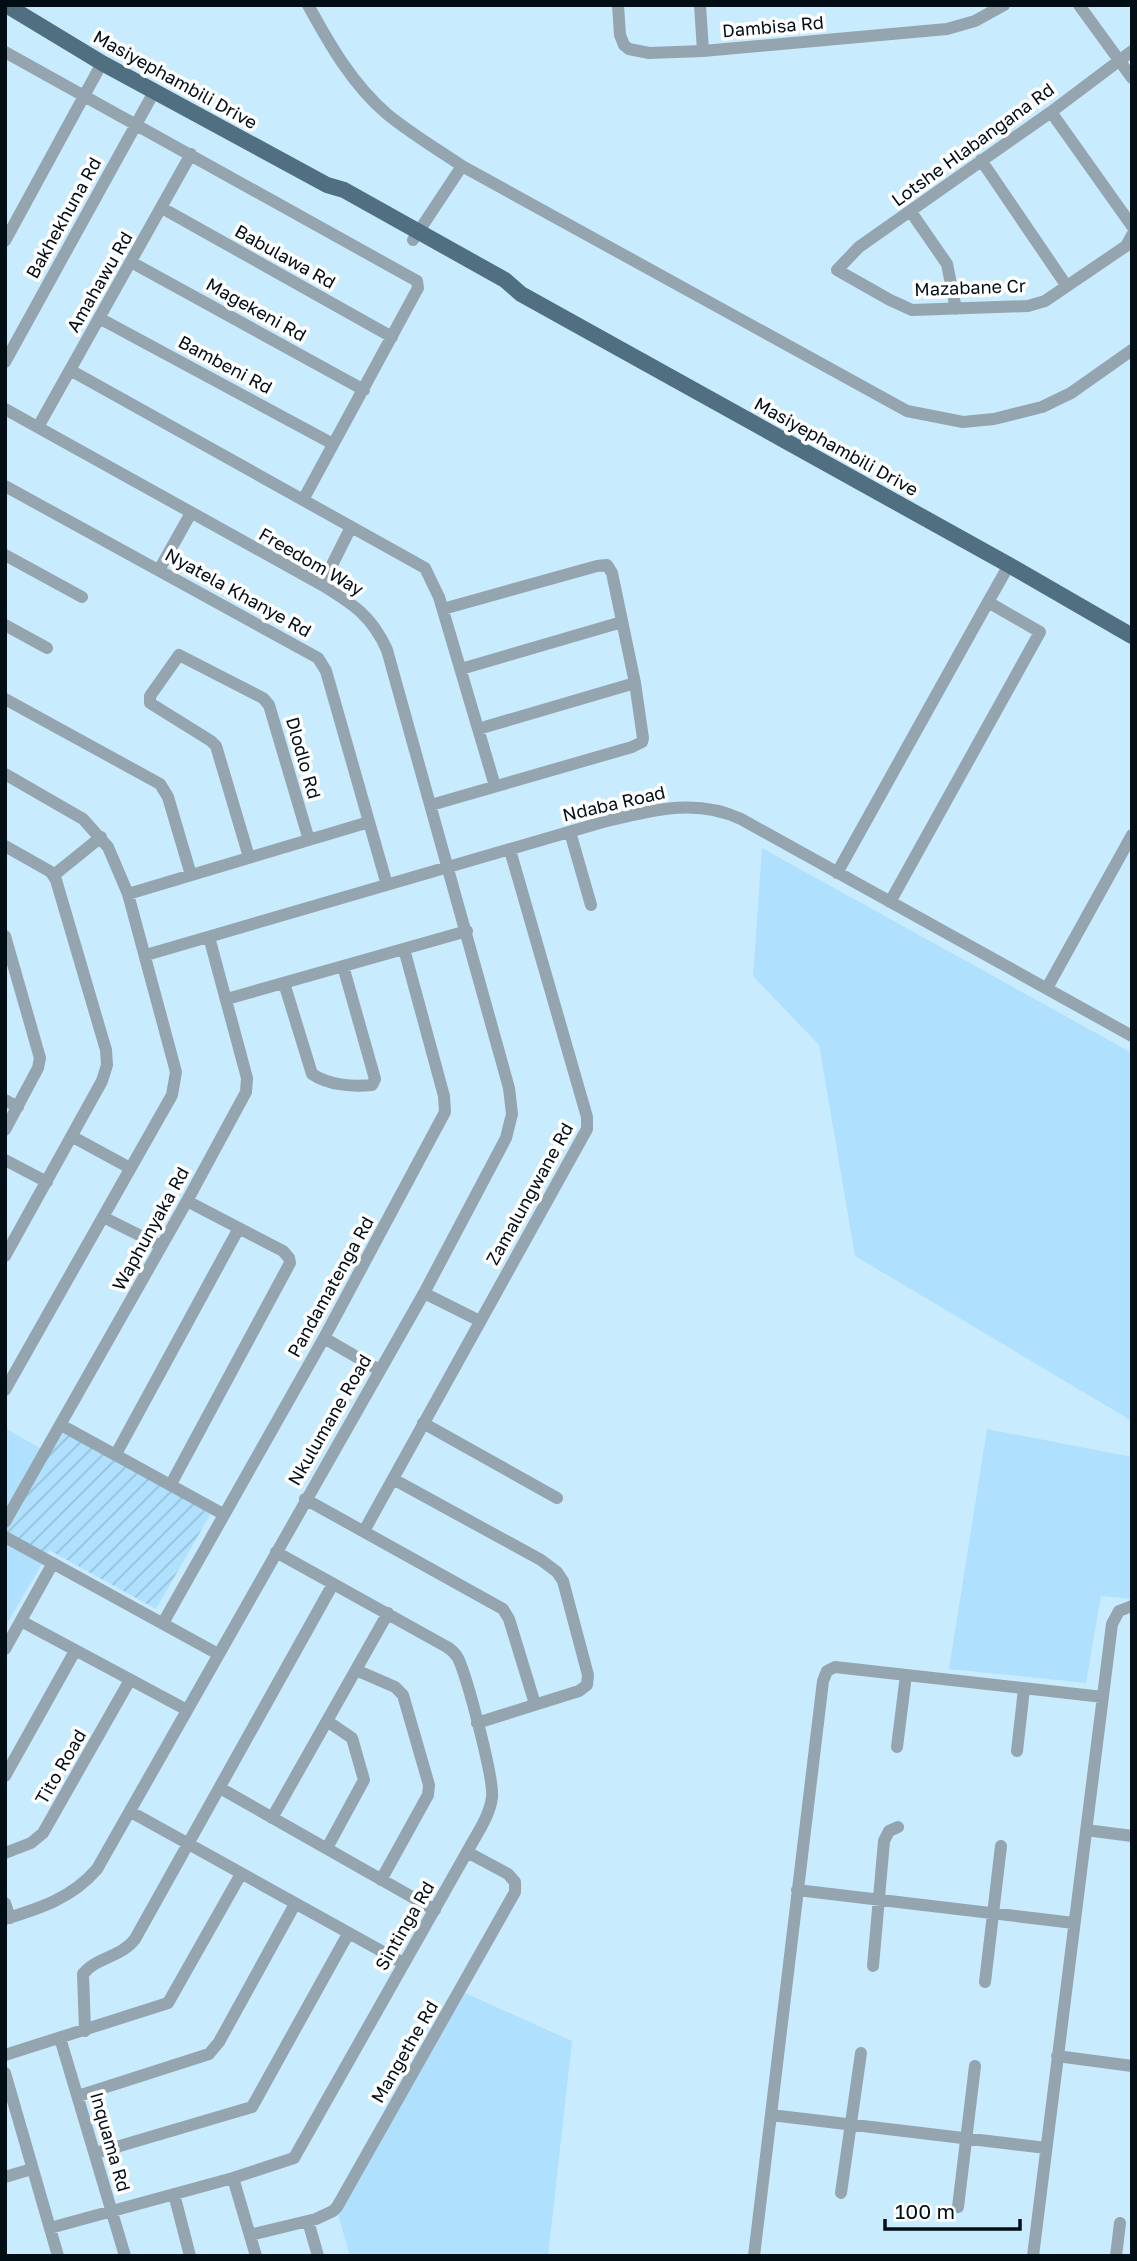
<svg xmlns="http://www.w3.org/2000/svg" width="1137" height="2261" viewBox="0 0 1137 2261" font-family="'Golos Text',sans-serif">
<style>
.built{fill:#afe1fe}
.industrial{fill:url(#industrial-furrows)}
.lines{fill:none;stroke-linecap:round;stroke-linejoin:round}
.minor{stroke:#94a5b0;stroke-width:12}
.major{stroke:#507082;stroke-width:16}
.labels{text-anchor:middle;stroke-width:7;stroke-linejoin:round;paint-order:stroke}
.street-label{font-size:18px;fill:#020e16;stroke:#fff}
</style>
<defs>
<pattern id="industrial-furrows" width="10" height="10" patternUnits="userSpaceOnUse" patternTransform="scale(1.75)"><rect width="10" height="10" fill="#afe1fe"/><path d="M-1 1l2-2M0 10L10 0M9 11l2-2" fill="none" stroke="#95c0d9"/></pattern>
</defs>
<rect width="100%" height="100%" fill="#c9ebfe"/>
<path class="built" d="M 762,848 L 1132,1053 L 1132,1421 L 855,1256 L 819,1045 L 753,976 Z
M 5,1428 L 50,1454 L 5,1528 Z
M 987,1429 L 1132,1457 L 1132,1599 L 1101,1596 L 1086,1683 L 949,1669 Z
M 5,1543 L 42,1564 L 5,1627 Z
M 463,1992 L 572,2041 L 548,2256 L 350,2256 L 337,2211 Z"/>
<path class="industrial" d="M 63,1432 L 211,1513 L 156,1609 L 49,1550 L 42,1564 L 5,1543 L 5,1528 Z"/>
<g class="lines">
<path class="minor" d="M 308,5 C 330,45 352,84 387,114 C 410,133 437,149 462,166 L 907,411 L 963,422 L 994,419 L 1042,407 L 1071,393 L 1132,350
M 618,5 L 620,35 L 624,45 L 629,49 L 649,53 L 703,51 L 947,29 L 975,21 L 1004,5
M 700,5 L 703,51
M 1079,5 L 1132,78
M 1132,51 L 1051,112 L 859,247 L 837,270 L 890,300 L 912,310 L 1028,306 L 1045,301 L 1126,246 L 1132,235
M 5,52 L 417,281 L 418,288 L 303,500
M 1051,112 L 1132,226
M 981,160 L 1066,285
M 162,208 L 392,337
M 911,212 L 947,264 L 956,309
M 413,240 L 462,166
M 5,241 L 102,63
M 131,262 L 364,390
M 99,318 L 333,444
M 5,362 L 154,92
M 70,370 L 425,568 L 439,597 L 495,786
M 5,409 L 322,585 C 353,604 372,616 387,650 L 509,1088 L 512,1114 L 506,1138 L 424,1293 L 97,1869 C 72,1898 41,1908 5,1919
M 38,427 L 191,154
M 5,486 L 318,658 L 326,671 L 387,885
M 5,555 L 82,597
M 159,570 L 191,513
M 322,585 L 351,527
M 988,602 L 1009,565
M 5,625 L 47,648
M 461,669 L 622,622
M 5,699 L 160,784 L 168,797 L 191,875
M 478,729 L 635,683
M 5,774 L 83,819 L 108,847 L 128,894 L 176,1072 L 172,1095 L 5,1390
M 431,805 L 632,747 L 642,742 L 643,738 L 635,683 L 612,573 L 607,565 L 597,566 L 443,609
M 570,832 L 591,905
M 5,846 L 51,872 L 56,880 L 106,1050 L 107,1065 L 102,1081 L 5,1256
M 249,857 L 216,746 L 211,741 L 150,703 L 150,696 L 179,655 L 263,698 L 269,705 L 309,840
M 837,873 L 988,602 L 1040,632 L 890,902
M 54,875 L 101,837
M 128,894 L 369,822
M 5,936 L 40,1058 L 38,1068 L 5,1130
M 146,955 L 603,822 C 649,811 695,797 741,819 L 1132,1036
M 284,983 L 312,1074 C 328,1085 353,1087 372,1085 L 375,1079 L 343,966
M 1047,988 L 1132,835
M 227,999 L 467,931
M 5,1100 L 18,1107
M 73,1137 L 130,1168
M 5,1160 L 47,1182
M 103,1217 L 161,1246
M 424,1293 L 480,1321
M 324,1338 L 379,1370
M 423,1423 L 557,1498
M 61,1425 L 223,1514
M 116,1454 L 239,1228
M 393,1479 L 541,1560 L 557,1572 L 563,1581 L 588,1675 L 587,1685 L 579,1691 L 477,1723
M 171,1484 L 290,1263 L 289,1258 L 283,1251 L 187,1201
M 305,1499 L 503,1609 L 509,1619 L 535,1704
M 5,1522 L 187,1201 L 246,1092 L 247,1078 L 209,937
M 364,1531 L 587,1129 L 587,1117 L 510,850
M 5,1537 L 218,1654
M 21,1621 L 187,1710
M 163,1623 L 324,1338 L 445,1112 L 444,1096 L 404,949
M 5,1649 L 53,1563
M 356,1670 L 395,1687 L 403,1695 L 429,1785 L 428,1795 L 381,1880
M 327,1721 L 352,1738 L 364,1780 L 327,1848
M 897,1747 L 906,1675
M 1017,1751 L 1024,1689
M 5,1776 L 75,1651
M 220,1788 L 435,1910
M 131,1812 L 403,1963
M 272,1818 L 388,1613
M 1086,1830 L 1132,1836
M 5,1853 L 31,1843 L 43,1833 L 130,1680
M 797,1890 L 1074,1923
M 5,1903 L 10,1918
M 873,1966 L 884,1841 L 889,1831 L 898,1827
M 985,1982 L 1001,1846
M 85,2031 L 83,1974 C 96,1957 122,1957 135,1939 L 333,1584
M 60,2038 L 125,2256
M 5,2055 L 168,2003 L 241,1874
M 1057,2056 L 1132,2066
M 5,2073 L 58,2256
M 78,2096 L 209,2054 L 219,2042 L 295,1904
M 771,2115 L 1046,2148
M 96,2153 L 252,2107 L 348,1934
M 5,2177 L 32,2169
M 233,2178 L 256,2256
M 841,2193 L 861,2053
M 174,2194 L 190,2256
M 958,2207 L 975,2066
M 308,2221 L 318,2256
M 50,2228 L 233,2178 L 294,2158 L 467,1852 C 476,1835 490,1816 492,1797 C 494,1778 467,1677 458,1658 C 455,1653 452,1650 447,1647 L 276,1552
M 250,2235 L 316,2219 L 333,2211 L 337,2207 L 515,1892 L 515,1882 L 508,1874 L 467,1852
M 754,2256 L 823,1681 L 827,1671 L 835,1667 L 1103,1697
M 1033,2256 L 1112,1624 L 1119,1611 L 1132,1606
M 1116,2256 L 1120,2223"/>
<path class="major" d="M 6,5 L 102,63 L 327,185 L 344,190 L 505,280 L 521,294 L 1009,565 L 1132,636"/>
</g>
<g class="labels">
<g class="street-label">
<text transform="translate(773 27) rotate(-5)" y="6">Dambisa Rd</text>
<text transform="translate(175 80) rotate(29)" y="6">Masiyephambili Drive</text>
<text transform="translate(973 145) rotate(-36)" y="6">Lotshe Hlabangana Rd</text>
<text transform="translate(64 218) rotate(-61)" y="6">Bakhekhuna Rd</text>
<text transform="translate(285 257) rotate(29)" y="6">Babulawa Rd</text>
<text transform="translate(100 282) rotate(-60)" y="6">Amahawu Rd</text>
<text transform="translate(970 288) rotate(-2)" y="6">Mazabane Cr</text>
<text transform="translate(256 310) rotate(29)" y="6">Magekeni Rd</text>
<text transform="translate(225 365) rotate(28)" y="6">Bambeni Rd</text>
<text transform="translate(836 447) rotate(29)" y="6">Masiyephambili Drive</text>
<text transform="translate(311 562) rotate(30)" y="6">Freedom Way</text>
<text transform="translate(238 593) rotate(29)" y="6">Nyatela Khanye Rd</text>
<text transform="translate(303 758) rotate(74)" y="6">Dlodlo Rd</text>
<text transform="translate(614 804) rotate(-13)" y="6">Ndaba Road</text>
<text transform="translate(530 1194) rotate(-61)" y="6">Zamalungwane Rd</text>
<text transform="translate(151 1229) rotate(-61)" y="6">Waphunyaka Rd</text>
<text transform="translate(331 1287) rotate(-61)" y="6">Pandamatenga Rd</text>
<text transform="translate(330 1420) rotate(-60)" y="6">Nkulumane Road</text>
<text transform="translate(61 1767) rotate(-60)" y="6">Tito Road</text>
<text transform="translate(405 1926) rotate(-60)" y="6">Sintinga Rd</text>
<text transform="translate(405 2052) rotate(-60)" y="6">Mangethe Rd</text>
<text transform="translate(110 2142) rotate(74)" y="6">Inquama Rd</text>
</g>
</g>
<rect width="1137" height="2261" fill="none" stroke="#020e16" stroke-width="14"/>
<path d="M885 2219v10h135v-10" fill="none" stroke="#020e16" stroke-width="3.5"/>
<text x="895" y="2219" font-size="21" fill="#020e16" stroke="#ffffff" stroke-width="5" paint-order="stroke">100 m</text>
</svg>
